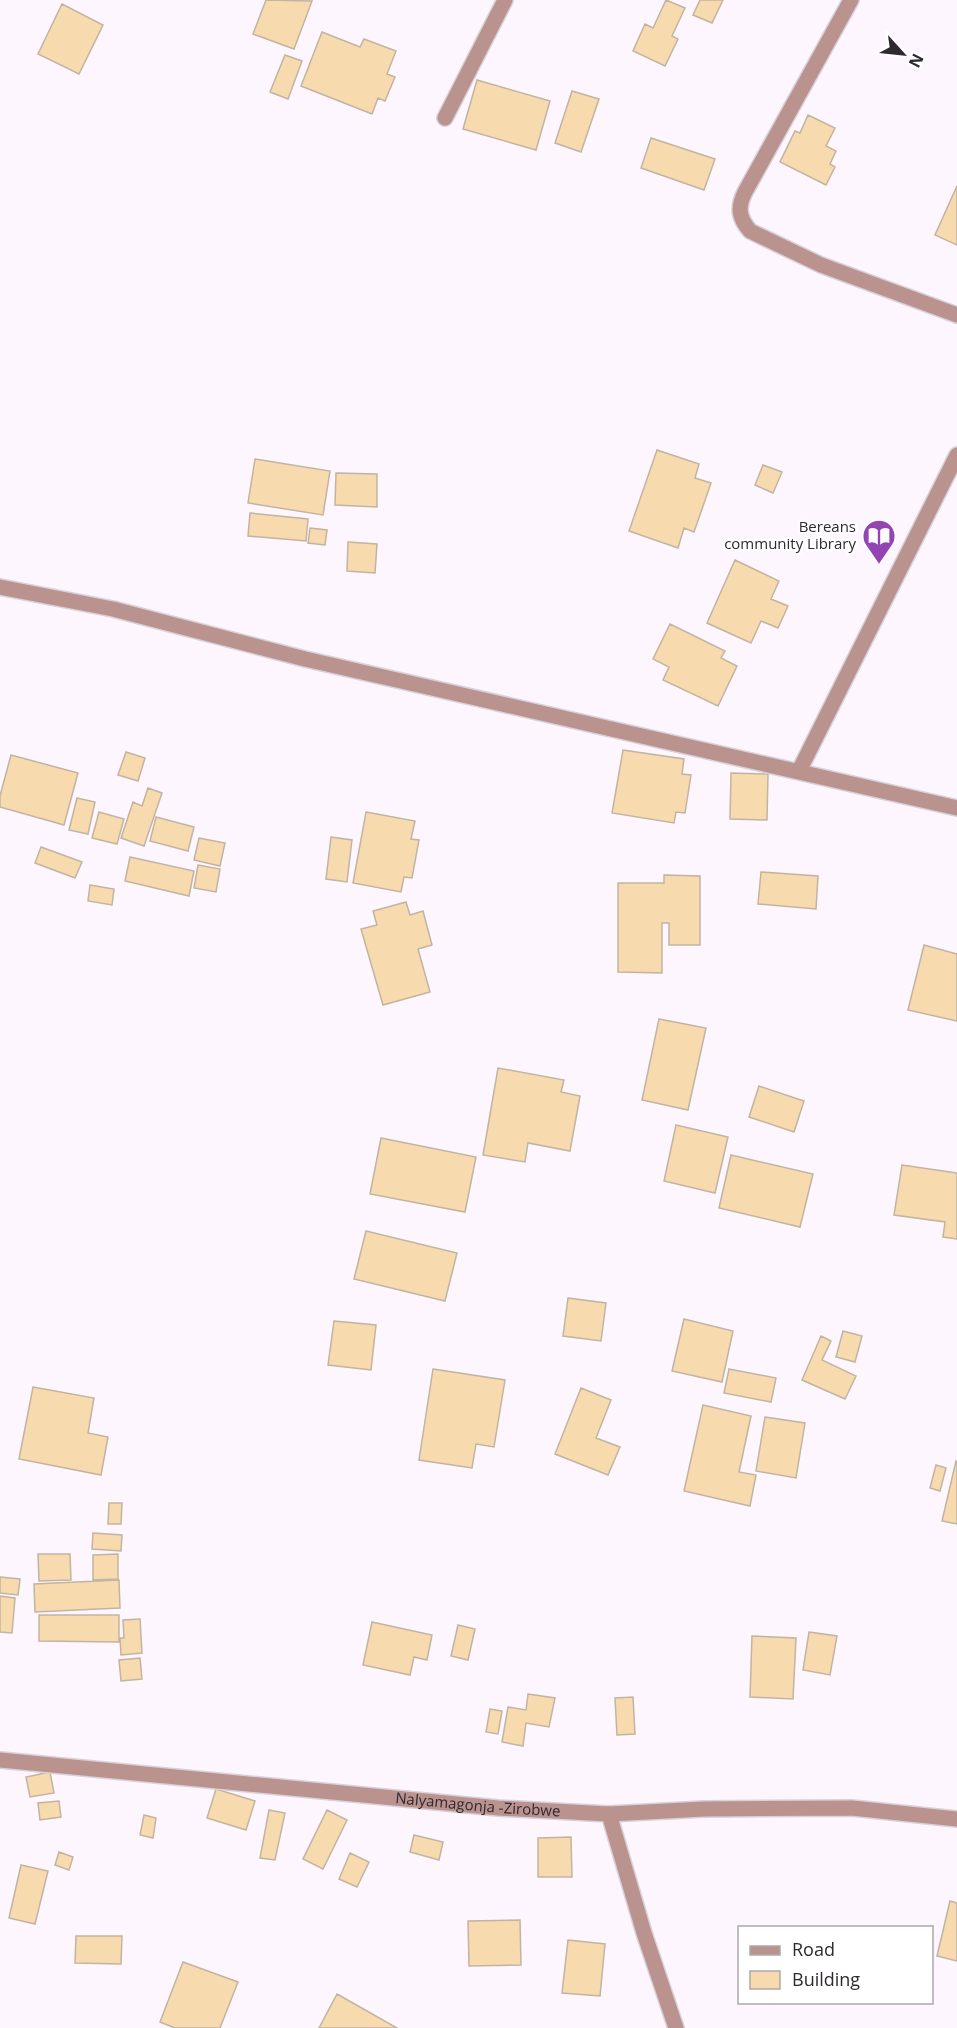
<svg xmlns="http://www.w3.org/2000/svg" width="957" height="2028" viewBox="0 0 957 2028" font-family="'Open Sans',sans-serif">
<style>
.building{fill:#f7daae;stroke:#c2b4a1;stroke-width:1.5}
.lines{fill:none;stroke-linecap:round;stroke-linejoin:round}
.minor-casing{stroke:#d8d1d9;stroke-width:18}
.minor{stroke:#ba928e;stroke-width:15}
.labels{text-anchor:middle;stroke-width:4.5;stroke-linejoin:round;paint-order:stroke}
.poi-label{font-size:15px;fill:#2f2930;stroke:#fff;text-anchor:end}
.street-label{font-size:15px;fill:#2f2930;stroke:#fff}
</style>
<rect width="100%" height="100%" fill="#fdf6fe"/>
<path class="building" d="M 266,0 L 312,1 L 294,49 L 253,34 Z
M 666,0 L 685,8 L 672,36 L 678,39 L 665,66 L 633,51 L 645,24 L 653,28 Z
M 700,0 L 723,0 L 712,23 L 693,15 Z
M 62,4 L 103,25 L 79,74 L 38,54 Z
M 322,32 L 360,47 L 364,39 L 396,51 L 387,74 L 395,77 L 385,101 L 378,98 L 372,114 L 301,86 Z
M 285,55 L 302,61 L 288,99 L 270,92 Z
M 477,80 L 550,101 L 536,150 L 463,129 Z
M 572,91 L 599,99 L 581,152 L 555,143 Z
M 808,115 L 835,128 L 826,146 L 836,151 L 830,164 L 835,167 L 826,185 L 780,162 L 795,131 L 800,133 Z
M 651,138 L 715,159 L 704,190 L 641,168 Z
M 957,186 L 957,245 L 935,235 Z
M 657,450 L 699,464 L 695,478 L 711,483 L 694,532 L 684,528 L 678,548 L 629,531 Z
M 255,459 L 330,471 L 323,515 L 248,503 Z
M 763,465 L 782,472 L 773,493 L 755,485 Z
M 336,473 L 377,474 L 377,507 L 335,505 Z
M 250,513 L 308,519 L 306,541 L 248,536 Z
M 310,528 L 327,530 L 325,545 L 308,543 Z
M 348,542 L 377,544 L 375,573 L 347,571 Z
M 735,560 L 779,581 L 771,599 L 788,606 L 778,628 L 761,621 L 751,643 L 707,623 Z
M 670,624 L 725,651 L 721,658 L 737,666 L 718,706 L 663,680 L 669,667 L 653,659 Z
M 623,750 L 684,759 L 682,774 L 691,775 L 685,813 L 676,812 L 674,823 L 612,813 Z
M 126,752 L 145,758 L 138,781 L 118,775 Z
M 11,755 L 78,773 L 64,825 L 0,807 L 0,796 Z
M 731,773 L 768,774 L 767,820 L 730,819 Z
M 148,788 L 162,793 L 144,846 L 121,838 L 133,802 L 142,806 Z
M 77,798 L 95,802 L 88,834 L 69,830 Z
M 99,812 L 124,819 L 117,844 L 92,838 Z
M 366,812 L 415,821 L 411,839 L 419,840 L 412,878 L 404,877 L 401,892 L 353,883 Z
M 156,817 L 194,827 L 188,851 L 150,841 Z
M 331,837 L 352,840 L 347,882 L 326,879 Z
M 199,838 L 225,843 L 220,866 L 194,860 Z
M 41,847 L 82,862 L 75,878 L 35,863 Z
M 130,857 L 194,871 L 189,896 L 125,881 Z
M 198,865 L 220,869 L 216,892 L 194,888 Z
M 761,872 L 818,876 L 816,909 L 758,904 Z
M 664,875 L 700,876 L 700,945 L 669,945 L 669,923 L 662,923 L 662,973 L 618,972 L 618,883 L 664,883 Z
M 90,885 L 114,889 L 112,905 L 88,901 Z
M 406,902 L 410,915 L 423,911 L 432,945 L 418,949 L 430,992 L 383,1005 L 361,929 L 377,925 L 373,911 Z
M 924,945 L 957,954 L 957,1021 L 908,1010 Z
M 659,1019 L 706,1028 L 688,1110 L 642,1100 Z
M 498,1068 L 564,1080 L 561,1092 L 580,1096 L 570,1151 L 528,1143 L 525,1162 L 483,1155 Z
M 759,1086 L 804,1101 L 794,1132 L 749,1117 Z
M 676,1125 L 728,1137 L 715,1193 L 664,1181 Z
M 381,1138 L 476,1157 L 465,1212 L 370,1194 Z
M 731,1155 L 813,1174 L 800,1227 L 719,1208 Z
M 902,1165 L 957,1173 L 957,1239 L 943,1237 L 945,1222 L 894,1215 Z
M 366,1231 L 457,1253 L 445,1301 L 354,1279 Z
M 568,1298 L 606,1303 L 601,1341 L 563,1336 Z
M 684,1319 L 733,1331 L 722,1382 L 672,1371 Z
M 334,1321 L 376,1325 L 371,1370 L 328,1365 Z
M 843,1331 L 862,1336 L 855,1362 L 836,1357 Z
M 821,1336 L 831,1341 L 822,1360 L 856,1376 L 845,1399 L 802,1380 Z
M 433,1369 L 505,1380 L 494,1447 L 476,1444 L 472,1468 L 419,1460 Z
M 729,1369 L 776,1378 L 771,1402 L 724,1393 Z
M 33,1387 L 94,1398 L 88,1433 L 108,1437 L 101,1475 L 19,1459 Z
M 581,1388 L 611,1400 L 596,1438 L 620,1447 L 608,1475 L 555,1454 Z
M 703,1405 L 751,1416 L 739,1472 L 756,1475 L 750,1506 L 684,1491 Z
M 765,1417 L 805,1423 L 796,1478 L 756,1471 Z
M 956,1461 L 957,1462 L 957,1524 L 942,1521 Z
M 936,1465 L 946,1468 L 940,1491 L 930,1488 Z
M 109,1503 L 122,1503 L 121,1524 L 108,1524 Z
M 93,1533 L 122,1535 L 121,1551 L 92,1549 Z
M 38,1554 L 70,1554 L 71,1580 L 39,1581 Z
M 118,1554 L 118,1579 L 93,1580 L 93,1555 Z
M 0,1577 L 20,1579 L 18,1595 L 0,1593 Z
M 119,1580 L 120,1608 L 35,1612 L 34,1584 Z
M 0,1596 L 15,1598 L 12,1633 L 0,1632 Z
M 39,1615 L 119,1615 L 119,1642 L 39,1641 Z
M 140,1619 L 142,1653 L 121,1655 L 120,1638 L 124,1638 L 123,1620 Z
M 372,1622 L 432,1635 L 427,1660 L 414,1657 L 410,1675 L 363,1665 Z
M 458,1625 L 475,1629 L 468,1660 L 451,1656 Z
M 809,1632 L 837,1636 L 830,1675 L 803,1670 Z
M 752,1636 L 796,1638 L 793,1699 L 750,1697 Z
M 140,1658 L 142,1679 L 121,1681 L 119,1660 Z
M 528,1694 L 555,1698 L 549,1727 L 526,1723 L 523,1746 L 502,1742 L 508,1707 L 526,1710 Z
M 633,1697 L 635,1734 L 617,1735 L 615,1698 Z
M 490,1709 L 502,1711 L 498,1734 L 486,1732 Z
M 50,1772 L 54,1793 L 30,1797 L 26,1777 Z
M 216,1789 L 255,1801 L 246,1830 L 207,1818 Z
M 59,1801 L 61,1817 L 40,1820 L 38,1803 Z
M 269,1810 L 285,1813 L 275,1860 L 260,1858 Z
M 327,1810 L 347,1820 L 323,1869 L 303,1859 Z
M 144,1815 L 156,1818 L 153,1838 L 140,1835 Z
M 414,1835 L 443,1842 L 439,1860 L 410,1852 Z
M 571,1837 L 572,1877 L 538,1877 L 538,1838 Z
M 59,1852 L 73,1857 L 69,1870 L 55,1865 Z
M 350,1853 L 369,1862 L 357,1887 L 339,1879 Z
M 21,1865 L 48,1871 L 35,1924 L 9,1918 Z
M 950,1901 L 957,1903 L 957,1961 L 937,1956 Z
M 520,1920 L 521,1965 L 469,1966 L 468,1921 Z
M 76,1936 L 122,1936 L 121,1964 L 75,1963 Z
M 568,1940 L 605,1944 L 600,1996 L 562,1993 Z
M 183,1962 L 238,1982 L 220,2028 L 175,2028 L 160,2022 Z
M 337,1994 L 397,2028 L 319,2028 Z"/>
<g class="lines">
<g class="minor-casing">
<g id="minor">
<path d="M 851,0 L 745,192 C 737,208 739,218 750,231 L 821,265 L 957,315"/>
<path d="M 445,118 L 505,0"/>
<path d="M 0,587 L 113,609 L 305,659 L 957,808"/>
<path d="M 799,771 L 957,455"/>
<path id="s1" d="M 0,1760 L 498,1808 L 609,1814 L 704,1809 L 852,1808 L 957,1819"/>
<path d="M 609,1814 L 644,1933 L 676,2028"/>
</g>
</g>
<use href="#minor" class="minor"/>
</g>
<defs>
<g id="library-pin" transform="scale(1.725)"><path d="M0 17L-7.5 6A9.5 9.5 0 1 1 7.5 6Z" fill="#9443b2" stroke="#fff"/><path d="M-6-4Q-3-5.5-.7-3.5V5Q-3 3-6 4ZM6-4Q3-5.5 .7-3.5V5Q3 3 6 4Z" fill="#fff"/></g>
</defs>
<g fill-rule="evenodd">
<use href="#library-pin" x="879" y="536"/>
</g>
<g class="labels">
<g class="poi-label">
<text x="856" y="532">Bereans<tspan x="856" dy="17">community Library</tspan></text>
</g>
<g class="street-label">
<text dy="5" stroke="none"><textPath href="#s1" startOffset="480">Nalyamagonja -Zirobwe</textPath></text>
</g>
</g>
<rect x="738" y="1926" width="195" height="78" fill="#ffffff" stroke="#aca9ac" stroke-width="1.5"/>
<rect x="750" y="1946" width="30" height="9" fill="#ba928e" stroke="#aca9ac" stroke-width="1.5"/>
<text x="792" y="1956" font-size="18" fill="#2f2930">Road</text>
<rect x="750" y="1971" width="30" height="18" fill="#f7daae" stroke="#aca9ac" stroke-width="1.5"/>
<text x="792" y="1986" font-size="18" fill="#2f2930">Building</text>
<g transform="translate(903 54) rotate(117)" stroke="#ffffff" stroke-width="4.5" paint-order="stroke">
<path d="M0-4.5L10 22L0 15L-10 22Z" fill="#2f2930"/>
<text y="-9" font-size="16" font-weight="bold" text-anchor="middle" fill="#2f2930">N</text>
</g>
</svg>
